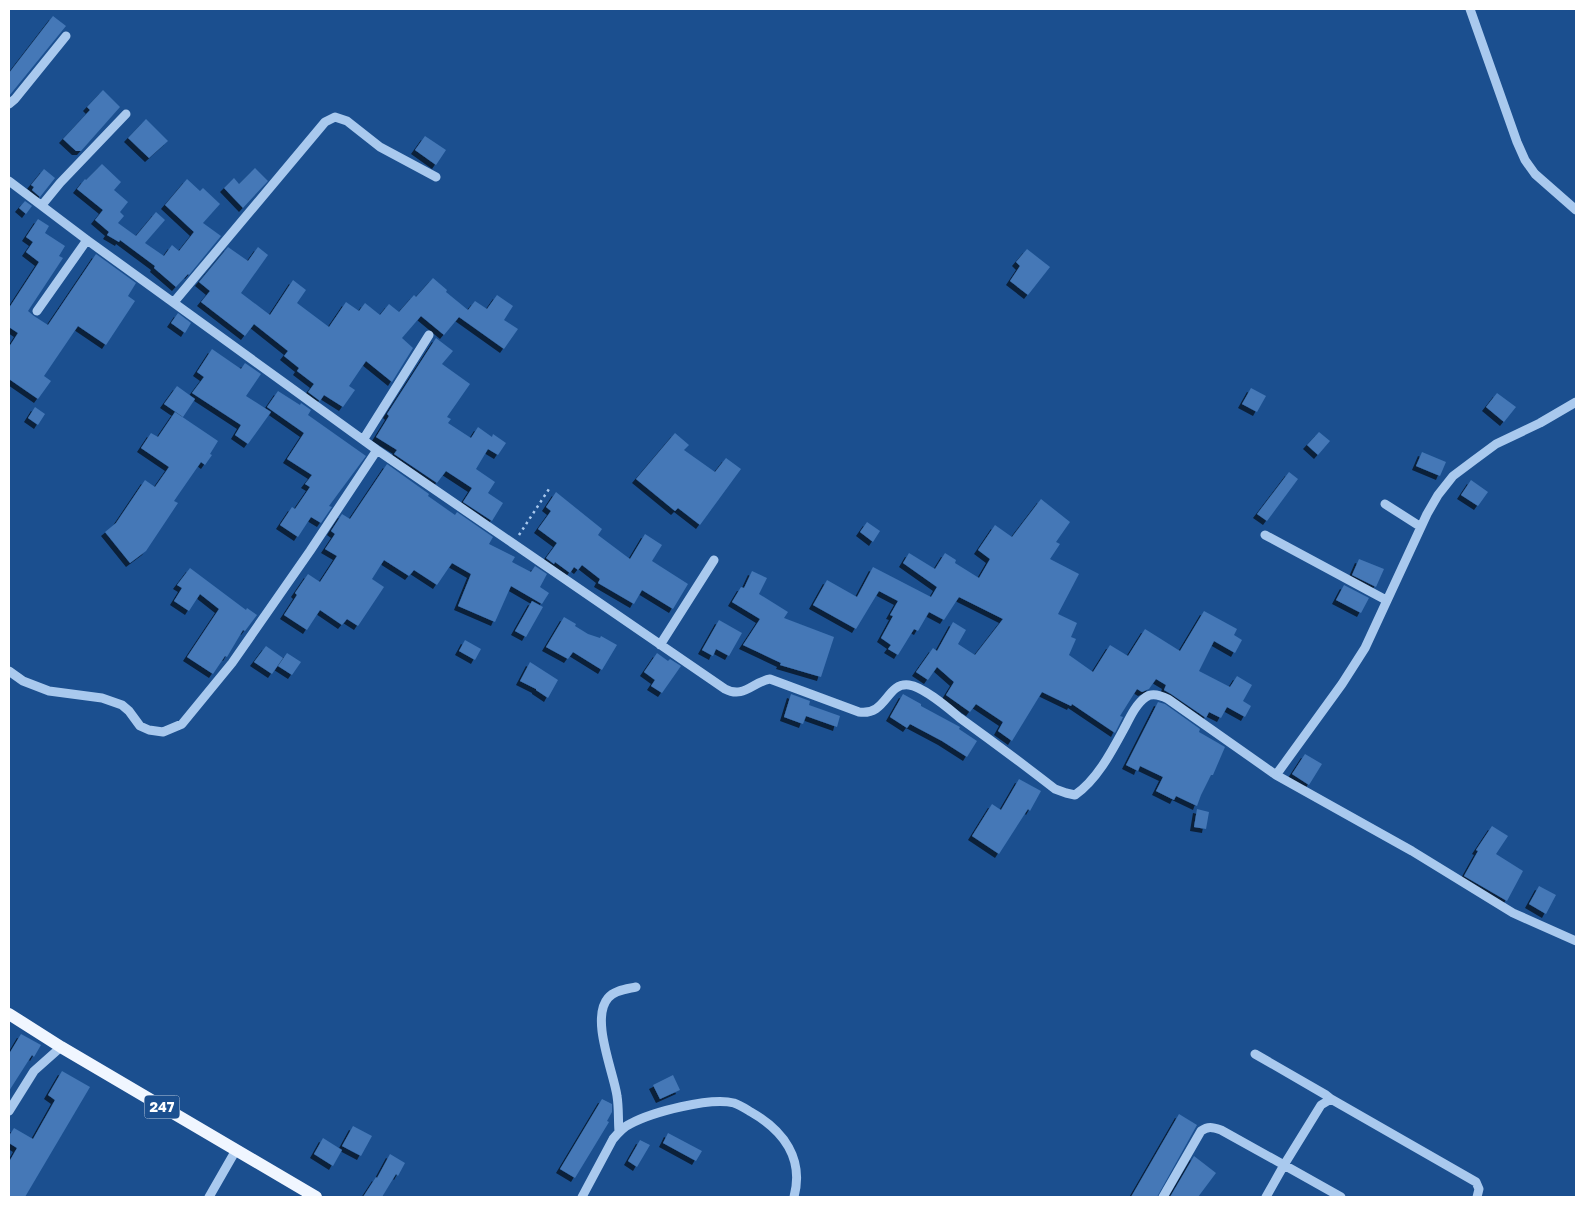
<svg xmlns="http://www.w3.org/2000/svg" width="1585" height="1206" viewBox="0 0 1585 1206" font-family="'Golos Text',sans-serif">
<style>
.building{fill:#4478b7;filter:url(#shadow)}
.lines{fill:none;stroke-linecap:round;stroke-linejoin:round}
.path{stroke:#a9c9ee;stroke-width:2.5;stroke-dasharray:2.5 4;stroke-linecap:butt}
.minor{stroke:#a9c9ee;stroke-width:9}
.major{stroke:#f0f6ff;stroke-width:12}
.labels{text-anchor:middle;stroke-width:4.5;stroke-linejoin:round;paint-order:stroke}
.shield{fill:#1b4f8f;stroke:#bbcadd;stroke-width:1}
.shield-label{font-size:14px;font-weight:bold;fill:#fff}
</style>
<defs>
<filter id="shadow"><feDropShadow dx="-4" dy="4" stdDeviation="0" flood-color="#0009"/></filter>
</defs>
<rect width="100%" height="100%" fill="#1b4f8f"/>
<path class="building" d="M 53,16 L 66,26 L 9,96 L 9,73 Z
M 103,90 L 120,107 L 81,151 L 76,151 L 63,139 L 90,110 L 87,107 Z
M 146,119 L 168,141 L 149,158 L 128,138 Z
M 425,136 L 446,150 L 436,165 L 415,150 Z
M 102,164 L 121,182 L 114,190 L 128,202 L 120,212 L 124,216 L 118,223 L 136,236 L 156,212 L 165,220 L 145,243 L 164,256 L 172,245 L 179,251 L 194,232 L 165,205 L 187,179 L 200,191 L 203,188 L 220,204 L 203,223 L 221,236 L 189,275 L 188,274 L 176,287 L 154,268 L 155,266 L 120,240 L 119,242 L 107,235 L 109,232 L 95,220 L 103,210 L 77,189 L 85,179 L 86,180 Z
M 255,168 L 268,181 L 243,208 L 224,188 L 234,178 L 239,184 Z
M 44,169 L 55,178 L 40,197 L 32,190 L 34,187 L 31,185 Z
M 25,201 L 32,206 L 26,214 L 19,208 Z
M 38,219 L 49,226 L 45,233 L 65,246 L 59,256 L 63,258 L 28,311 L 34,316 L 48,325 L 96,254 L 136,283 L 128,296 L 135,301 L 106,345 L 78,326 L 44,376 L 51,381 L 38,399 L 9,379 L 9,347 L 18,333 L 9,327 L 9,308 L 39,262 L 26,252 L 33,242 L 26,237 Z
M 228,247 L 248,261 L 258,247 L 268,255 L 241,293 L 270,315 L 293,280 L 306,290 L 297,303 L 329,327 L 346,302 L 359,311 L 365,303 L 380,315 L 389,304 L 399,312 L 414,295 L 416,297 L 433,278 L 447,290 L 446,292 L 468,310 L 475,301 L 487,309 L 497,295 L 513,306 L 504,320 L 518,329 L 504,349 L 459,317 L 444,335 L 421,316 L 402,338 L 413,348 L 392,382 L 366,361 L 349,386 L 355,390 L 343,407 L 324,395 L 320,401 L 308,392 L 314,384 L 297,371 L 299,368 L 284,356 L 288,351 L 254,324 L 245,336 L 201,302 L 210,291 L 199,282 Z
M 1027,249 L 1050,267 L 1028,295 L 1010,281 L 1020,266 L 1016,262 Z
M 178,313 L 191,323 L 185,333 L 171,323 Z
M 436,338 L 453,351 L 442,364 L 470,384 L 447,417 L 451,419 L 448,423 L 471,438 L 478,427 L 492,437 L 493,434 L 506,443 L 498,455 L 488,449 L 476,469 L 495,482 L 488,493 L 503,503 L 492,521 L 463,502 L 472,488 L 446,471 L 437,483 L 394,454 L 397,450 L 376,437 L 389,416 L 387,414 Z
M 212,349 L 241,369 L 245,363 L 261,374 L 246,396 L 271,412 L 248,444 L 235,435 L 241,425 L 192,393 L 204,377 L 197,372 Z
M 177,386 L 195,399 L 183,417 L 164,404 Z
M 1251,388 L 1266,396 L 1257,412 L 1242,404 Z
M 278,391 L 300,405 L 301,403 L 311,410 L 308,415 L 366,456 L 329,506 L 332,507 L 321,523 L 311,517 L 298,537 L 280,525 L 292,507 L 295,509 L 310,487 L 305,484 L 312,475 L 287,459 L 304,433 L 267,407 Z
M 1497,393 L 1516,407 L 1504,422 L 1486,407 Z
M 35,407 L 45,414 L 38,425 L 28,418 Z
M 175,412 L 218,441 L 210,454 L 212,455 L 205,465 L 201,462 L 174,501 L 178,503 L 146,551 L 130,563 L 105,532 L 116,523 L 145,480 L 155,487 L 169,467 L 141,448 L 151,433 L 158,437 Z
M 1319,432 L 1330,441 L 1318,455 L 1307,445 Z
M 675,433 L 689,445 L 684,450 L 715,472 L 726,458 L 741,469 L 700,525 L 678,508 L 675,511 L 636,479 Z
M 1422,452 L 1446,462 L 1440,476 L 1416,466 Z
M 387,464 L 429,494 L 428,496 L 455,515 L 457,512 L 493,537 L 489,544 L 515,557 L 512,562 L 531,572 L 535,566 L 547,574 L 540,587 L 549,593 L 542,604 L 511,586 L 495,622 L 458,606 L 471,574 L 452,563 L 437,585 L 414,570 L 409,576 L 384,560 L 372,579 L 384,587 L 358,626 L 347,619 L 342,625 L 320,610 L 307,630 L 284,615 L 297,595 L 295,593 L 308,574 L 320,582 L 337,556 L 325,549 L 335,534 L 331,531 L 342,514 L 350,519 Z
M 1289,472 L 1298,479 L 1267,521 L 1257,514 Z
M 1471,480 L 1488,492 L 1478,506 L 1461,495 Z
M 556,492 L 602,529 L 598,535 L 630,559 L 645,534 L 662,545 L 652,561 L 688,584 L 673,609 L 642,590 L 634,604 L 598,583 L 600,579 L 582,565 L 578,570 L 574,567 L 570,573 L 555,562 L 554,564 L 546,558 L 557,543 L 538,529 L 551,511 L 546,507 Z
M 1041,499 L 1070,522 L 1056,542 L 1060,544 L 1050,559 L 1079,574 L 1058,614 L 1077,623 L 1071,637 L 1076,639 L 1069,655 L 1093,672 L 1110,645 L 1128,656 L 1145,629 L 1180,651 L 1204,611 L 1237,629 L 1234,635 L 1242,640 L 1235,653 L 1214,641 L 1199,671 L 1230,687 L 1237,676 L 1252,685 L 1243,701 L 1251,706 L 1245,717 L 1227,707 L 1221,718 L 1209,712 L 1206,718 L 1171,694 L 1164,690 L 1166,685 L 1156,679 L 1149,689 L 1142,692 L 1137,689 L 1120,716 L 1123,717 L 1115,733 L 1072,704 L 1071,706 L 1042,692 L 1012,741 L 998,731 L 1003,722 L 976,704 L 970,712 L 946,695 L 954,682 L 937,667 L 928,680 L 916,672 L 933,648 L 937,651 L 953,622 L 966,630 L 958,644 L 975,655 L 1003,619 L 959,597 L 944,620 L 929,612 L 918,631 L 914,629 L 898,655 L 888,649 L 891,645 L 881,638 L 893,616 L 890,615 L 898,601 L 879,591 L 856,629 L 813,605 L 827,580 L 857,597 L 873,567 L 931,597 L 937,587 L 903,563 L 909,553 L 935,569 L 945,553 L 956,560 L 955,563 L 979,578 L 990,559 L 978,550 L 995,525 L 1012,537 Z
M 867,522 L 880,531 L 873,542 L 860,532 Z
M 1359,559 L 1384,569 L 1376,587 L 1352,575 Z
M 190,568 L 246,610 L 247,608 L 257,615 L 245,631 L 243,630 L 227,657 L 225,656 L 213,674 L 187,657 L 219,609 L 200,594 L 189,611 L 174,601 L 182,588 L 177,585 Z
M 752,571 L 767,578 L 759,594 L 788,612 L 784,618 L 834,637 L 821,677 L 780,665 L 781,663 L 743,645 L 760,619 L 732,602 L 741,587 L 744,588 Z
M 1344,585 L 1369,598 L 1361,613 L 1336,600 Z
M 532,601 L 543,607 L 526,637 L 515,631 Z
M 564,617 L 576,624 L 575,626 L 588,634 L 600,638 L 601,636 L 617,645 L 602,670 L 573,652 L 568,659 L 546,647 Z
M 719,620 L 742,633 L 729,656 L 716,649 L 713,656 L 702,650 Z
M 465,640 L 481,649 L 475,660 L 459,651 Z
M 266,646 L 283,658 L 272,674 L 254,662 Z
M 287,653 L 301,662 L 292,675 L 278,666 Z
M 657,653 L 668,661 L 670,659 L 681,666 L 662,693 L 651,686 L 655,680 L 644,672 Z
M 530,662 L 558,680 L 548,698 L 536,690 L 536,689 L 520,681 Z
M 791,694 L 810,701 L 809,705 L 840,716 L 837,727 L 806,716 L 803,724 L 784,717 Z
M 903,694 L 921,704 L 921,706 L 960,727 L 959,729 L 977,741 L 967,757 L 942,741 L 910,724 L 907,728 L 890,717 Z
M 1158,702 L 1165,704 L 1200,729 L 1199,732 L 1225,747 L 1213,775 L 1211,775 L 1201,795 L 1197,806 L 1176,796 L 1174,800 L 1156,791 L 1163,777 L 1140,766 L 1138,771 L 1126,765 Z
M 1305,754 L 1322,764 L 1309,785 L 1292,774 Z
M 1019,779 L 1041,791 L 1030,811 L 1028,809 L 999,854 L 972,836 L 992,804 L 1001,810 Z
M 1197,809 L 1209,812 L 1206,829 L 1194,827 Z
M 1492,826 L 1508,836 L 1496,854 L 1523,871 L 1507,901 L 1464,876 L 1478,851 L 1476,850 Z
M 1539,886 L 1556,895 L 1546,914 L 1529,904 Z
M 21,1034 L 41,1045 L 34,1057 L 32,1055 L 9,1091 L 9,1054 Z
M 62,1071 L 90,1087 L 25,1197 L 9,1197 L 9,1162 L 17,1148 L 9,1143 L 9,1136 L 14,1128 L 33,1139 L 55,1100 L 48,1095 Z
M 673,1075 L 680,1090 L 660,1099 L 653,1085 Z
M 602,1099 L 612,1104 L 612,1112 L 607,1121 L 609,1122 L 575,1178 L 560,1169 Z
M 1179,1114 L 1197,1125 L 1157,1197 L 1131,1197 Z
M 353,1126 L 372,1136 L 361,1156 L 342,1146 Z
M 668,1133 L 702,1151 L 696,1161 L 663,1143 Z
M 323,1138 L 342,1150 L 333,1166 L 314,1154 Z
M 640,1140 L 650,1145 L 637,1167 L 628,1161 Z
M 390,1154 L 405,1163 L 398,1176 L 396,1174 L 382,1197 L 363,1197 L 376,1177 L 377,1178 Z
M 1194,1156 L 1216,1173 L 1198,1197 L 1170,1197 Z"/>
<g class="lines">
<path class="path" d="M 519,535 L 549,489"/>
<path class="minor" d="M 1470,9 L 1517,142 L 1525,160 L 1535,174 L 1576,210
M 9,104 L 15,99 L 66,36
M 9,181 L 87,240 L 377,450 L 725,689 C 744,699 752,682 770,679 L 859,712 C 887,716 886,682 909,685 C 924,687 948,708 960,718 C 992,741 1024,765 1055,789 L 1066,793 L 1075,795 C 1098,779 1113,749 1126,725 C 1131,715 1137,703 1146,697 C 1153,692 1162,696 1168,699 L 1276,775 L 1342,684 L 1365,648 L 1427,514 L 1438,495 L 1453,476 L 1473,461 L 1496,444 L 1540,423 L 1576,402
M 42,205 L 60,183 L 126,114
M 174,302 L 325,122 L 335,117 L 347,121 L 380,147 L 436,177
M 37,311 L 87,240
M 363,440 L 429,335
M 1385,504 L 1421,527
M 1265,535 L 1386,600
M 660,645 L 714,560
M 9,671 L 23,681 L 49,691 L 102,698 L 122,705 L 129,711 L 140,726 L 149,730 L 163,732 L 182,724 L 232,663 L 310,551 L 377,450
M 1276,775 L 1412,851 L 1513,913 L 1576,941
M 1255,1054 L 1326,1095 L 1331,1099
M 9,1111 L 34,1071 L 61,1047
M 619,1131 C 618,1120 619,1108 617,1096 C 614,1073 590,1019 608,998 C 614,990 627,989 636,987
M 209,1197 L 236,1150
M 582,1197 L 613,1139 C 618,1133 623,1127 630,1124 C 652,1112 710,1097 734,1103 C 740,1105 746,1109 751,1112 C 784,1131 804,1159 794,1197
M 1163,1197 L 1201,1131 C 1208,1126 1212,1127 1221,1130 L 1284,1165 L 1321,1105 L 1331,1099 L 1476,1182 L 1479,1189 L 1477,1197
M 1266,1197 L 1284,1165 L 1341,1197"/>
<path class="major" d="M 9,1014 L 61,1047 L 316,1197"/>
</g>
<g class="labels">
<rect class="shield" x="144.5" y="1095.5" width="35" height="23" rx="4"/>
<g class="shield-label">
<text x="162" y="1112">247</text>
</g>
</g>
<rect width="1585" height="1206" fill="none" stroke="#ffffff" stroke-width="20"/>
</svg>
